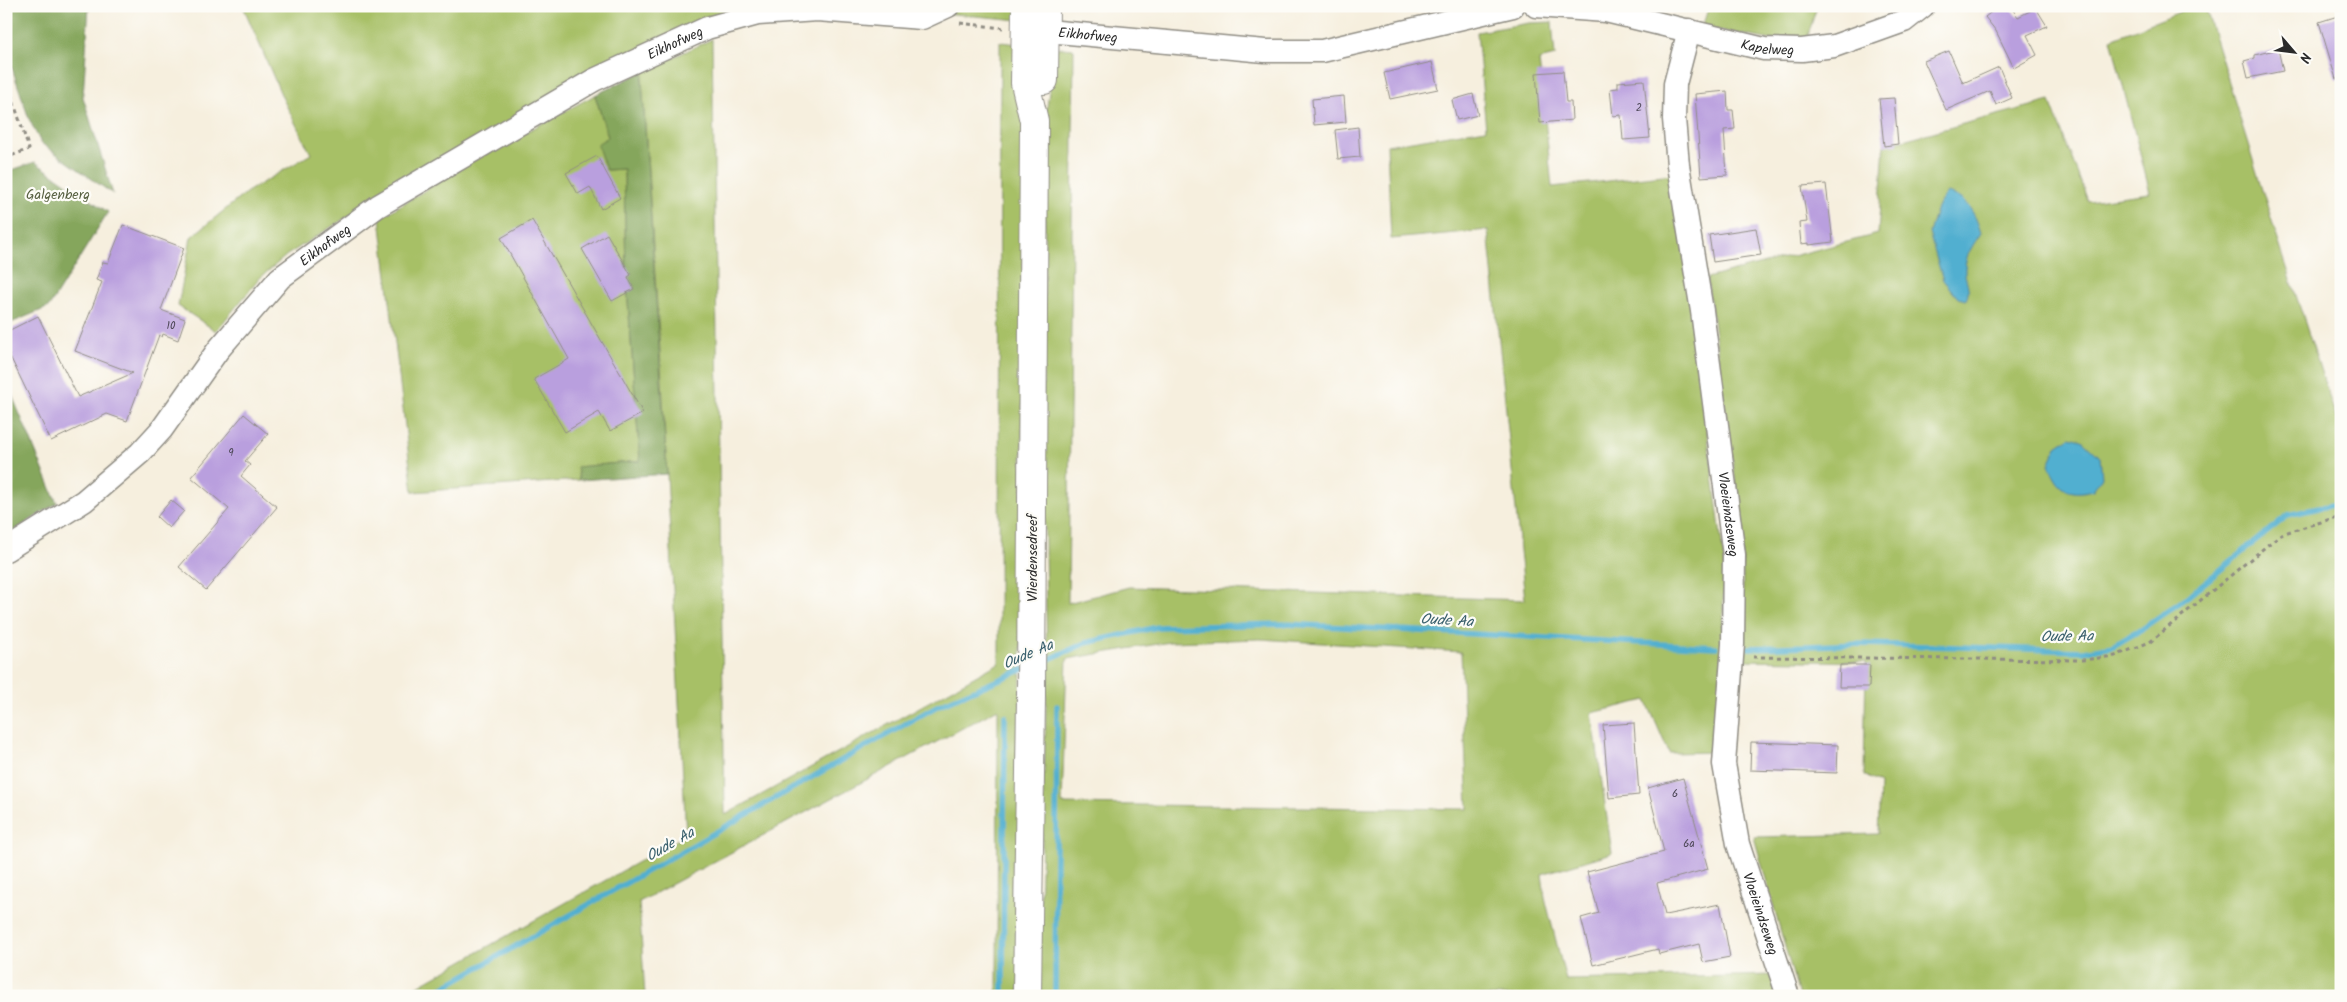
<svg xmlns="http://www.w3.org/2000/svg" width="2347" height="1002" viewBox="0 0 2347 1002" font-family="Kalam,sans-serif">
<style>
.green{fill:#a7c066;stroke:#697648;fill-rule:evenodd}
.forest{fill:#85a65b;stroke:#586843}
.water{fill:#51afd0;stroke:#3e6d7e}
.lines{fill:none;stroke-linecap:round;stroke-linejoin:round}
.stream{stroke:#51afd0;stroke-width:5.5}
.building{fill:#b99fde}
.minor-casing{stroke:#908d84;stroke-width:25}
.major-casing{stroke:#908d84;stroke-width:30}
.path{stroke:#908d84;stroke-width:3;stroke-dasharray:4 4;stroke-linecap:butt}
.minor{stroke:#fff;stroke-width:22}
.major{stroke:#fff;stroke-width:28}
.labels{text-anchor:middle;stroke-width:4.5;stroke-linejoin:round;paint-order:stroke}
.number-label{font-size:11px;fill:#4e4858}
.street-label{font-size:14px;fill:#2b2b2b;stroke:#fdfcf7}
.park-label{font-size:14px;fill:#565f40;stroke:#fdfcf7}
.water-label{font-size:15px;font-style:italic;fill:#3a606d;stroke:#fdfcf7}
</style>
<rect width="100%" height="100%" fill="#fdfcf7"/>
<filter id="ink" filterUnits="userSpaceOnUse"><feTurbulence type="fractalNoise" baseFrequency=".02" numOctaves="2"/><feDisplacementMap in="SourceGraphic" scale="10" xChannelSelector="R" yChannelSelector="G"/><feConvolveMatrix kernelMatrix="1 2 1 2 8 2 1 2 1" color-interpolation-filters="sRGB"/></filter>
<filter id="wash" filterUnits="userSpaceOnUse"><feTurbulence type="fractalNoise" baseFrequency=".0096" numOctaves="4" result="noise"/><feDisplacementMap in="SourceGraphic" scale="20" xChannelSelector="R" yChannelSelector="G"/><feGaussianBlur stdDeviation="1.12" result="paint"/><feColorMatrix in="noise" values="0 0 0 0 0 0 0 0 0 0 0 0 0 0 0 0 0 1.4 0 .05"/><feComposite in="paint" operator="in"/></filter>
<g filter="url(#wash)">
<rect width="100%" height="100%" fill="#f6efde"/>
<path class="green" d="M 243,6 L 747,6 L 429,165 L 287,255 L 260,278 L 216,331 L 178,306 L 191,237 L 247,192 L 311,154 L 283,99 Z
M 955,6 L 1019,6 L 1019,20 L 943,13 Z
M 1709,6 L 1817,6 L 1806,42 L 1793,44 L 1702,27 Z
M 2195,6 L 2205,6 L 2276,234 L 2341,433 L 2341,996 L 1799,996 L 1754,837 L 1878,834 L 1880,784 L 1864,775 L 1866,662 L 1738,660 L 1743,589 L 1742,528 L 1707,278 L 1878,234 L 1884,145 L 2050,101 L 2088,201 L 2150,193 L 2111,39 Z
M 1552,22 L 1555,56 L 1539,60 L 1552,187 L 1673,174 L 1724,559 L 1721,752 L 1669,753 L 1646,700 L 1592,713 L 1612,853 L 1542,874 L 1545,898 L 1566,980 L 1772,975 L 1777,996 L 1329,996 L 1328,988 L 1040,996 L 1039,943 L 1047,674 L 1043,411 L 1046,114 L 1051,77 L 1051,47 L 1074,49 L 1068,603 L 1129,587 L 1525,600 L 1488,230 L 1391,239 L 1387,145 L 1486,129 L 1477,32 L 1529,23 ZM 1260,639 L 1461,652 L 1468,809 L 1062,804 L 1067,659 L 1170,642 Z
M 712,39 L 725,815 L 999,663 L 1000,42 L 1019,44 L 1024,117 L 1019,996 L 997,996 L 998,709 L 639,902 L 645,996 L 400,996 L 686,835 L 662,380 L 642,80 L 644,71 Z
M 595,95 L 608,137 L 607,170 L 624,169 L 626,274 L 640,461 L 578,467 L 579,480 L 413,492 L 380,218 L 474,160 Z"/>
<path class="forest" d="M 6,6 L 89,6 L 83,97 L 113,194 L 41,143 L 29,119 L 6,50 Z
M 644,71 L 642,80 L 667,474 L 579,480 L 577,467 L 640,461 L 626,274 L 624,169 L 606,170 L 597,144 L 608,137 L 595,95 Z
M 35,162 L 108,212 L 49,307 L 6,325 L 6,172 Z
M 6,381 L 57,503 L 6,536 Z"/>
<path class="water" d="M 1947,193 C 1967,198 1975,213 1981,233 C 1974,244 1965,255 1965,269 C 1964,282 1972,285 1966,300 L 1958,298 L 1943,280 L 1929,233 L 1937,207 Z
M 2070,437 L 2082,440 L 2100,457 L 2102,477 L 2093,490 C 2067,497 2057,488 2049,464 L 2057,446 Z"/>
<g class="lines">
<path class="stream" d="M 1749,648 L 1863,644 L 2084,651 L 2113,646 L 2137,632 L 2182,601 L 2288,515 L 2341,503
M 1040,663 L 1086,643 L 1158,627 L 1286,624 L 1716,647
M 428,996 L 937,706 L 1024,669
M 1003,996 L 1005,716
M 1055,996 L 1057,706"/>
</g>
<g id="blocks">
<path class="building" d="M 1999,6 L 2010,6 L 2018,17 L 2036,8 L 2047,26 L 2027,35 L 2037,55 L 2014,68 L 1996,31 L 1985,17 Z
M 2341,15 L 2341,78 L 2336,79 L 2319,22 Z
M 2278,49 L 2283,71 L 2248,78 L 2244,61 L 2255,58 L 2255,55 Z
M 1949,51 L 1963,83 L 1999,67 L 2012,98 L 1996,105 L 1990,91 L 1946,110 L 1924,61 Z
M 1432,62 L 1438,89 L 1390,99 L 1384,73 Z
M 1563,71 L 1566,102 L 1571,102 L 1572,120 L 1540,123 L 1536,73 Z
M 1644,80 L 1650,138 L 1623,140 L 1621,115 L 1613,116 L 1610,89 L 1618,88 L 1618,82 Z
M 1727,91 L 1728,110 L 1733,110 L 1735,129 L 1724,130 L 1727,175 L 1701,177 L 1695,94 Z
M 1473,94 L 1478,115 L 1457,120 L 1452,100 Z
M 1344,96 L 1346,122 L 1314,125 L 1312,99 Z
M 1894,98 L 1898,144 L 1884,146 L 1879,99 Z
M 1358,127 L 1360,157 L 1338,159 L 1335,130 Z
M 597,156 L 620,198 L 601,209 L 590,187 L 578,194 L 566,173 Z
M 1826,184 L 1833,242 L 1809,245 L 1809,243 L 1801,244 L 1799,223 L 1807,222 L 1802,186 Z
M 532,220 L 643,413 L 610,431 L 599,412 L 565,432 L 534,379 L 569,359 L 501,238 Z
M 123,225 L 184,248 L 161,310 L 185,319 L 178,340 L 163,334 L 162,337 L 159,335 L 127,421 L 107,414 L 51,441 L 6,348 L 6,332 L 38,316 L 78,397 L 133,373 L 75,351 L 102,282 L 96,280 L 103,262 L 108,263 Z
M 1756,228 L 1761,255 L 1713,262 L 1709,235 Z
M 607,234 L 631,275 L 628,277 L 634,289 L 612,301 L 582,249 Z
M 244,414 L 268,434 L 245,461 L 250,465 L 241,476 L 277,507 L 206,590 L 179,567 L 229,509 L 191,477 Z
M 171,500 L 184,511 L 169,528 L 157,517 Z
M 1840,665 L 1870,665 L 1869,687 L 1839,687 Z
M 1634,723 L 1639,795 L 1609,798 L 1603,725 Z
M 1751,742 L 1838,745 L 1837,773 L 1750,770 Z
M 1683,778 L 1708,869 L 1657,883 L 1665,915 L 1720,904 L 1730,957 L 1703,962 L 1699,944 L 1659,954 L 1658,949 L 1593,965 L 1581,918 L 1599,913 L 1587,872 L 1664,852 L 1648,788 Z"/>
</g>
</g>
<g filter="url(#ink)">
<use href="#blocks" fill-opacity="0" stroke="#908d84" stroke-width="1"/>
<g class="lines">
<g class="minor-casing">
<g id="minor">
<path id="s1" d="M 1536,6 L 1606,11 L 1764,49 L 1802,50 L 1834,46 L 1904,21 L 1923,6"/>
<path id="s2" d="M 1689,30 L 1675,84 L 1674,119 L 1678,165 L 1702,311 L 1734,555 L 1733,644 L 1724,764 L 1738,844 L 1788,996"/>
<path id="s3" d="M 1058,32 L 1265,51 L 1322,51 L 1513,6"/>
<path id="s4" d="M 6,550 L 84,501 L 140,453 L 162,429 L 218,350 L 280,278 L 378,206 L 594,80 L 707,28 L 758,14 L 817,10 L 922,18 L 948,6"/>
</g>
</g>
<g class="major-casing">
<path id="major" d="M 1026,6 L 1025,83 L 1034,121 L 1031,696 L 1027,996
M 1044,80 L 1045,6"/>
</g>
<path class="path" d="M 960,23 L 1003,28
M 6,79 L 29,149 L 6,158
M 1753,657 L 2082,660 L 2115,656 L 2150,642 L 2281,534 L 2341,516"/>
<use href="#minor" class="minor"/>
<use href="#major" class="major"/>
</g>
</g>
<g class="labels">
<g class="number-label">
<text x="1639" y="111">2</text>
<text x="171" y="329">10</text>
<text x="231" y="456">9</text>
<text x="1675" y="797">6</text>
<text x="1689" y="847">6a</text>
</g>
<g class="street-label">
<text dy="5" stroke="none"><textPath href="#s3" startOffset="30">Eikhofweg</textPath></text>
<text dy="5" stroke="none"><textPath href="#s4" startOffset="851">Eikhofweg</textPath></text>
<text dy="5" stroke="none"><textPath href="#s1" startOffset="236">Kapelweg</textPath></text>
<text dy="5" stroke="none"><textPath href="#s4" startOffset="446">Eikhofweg</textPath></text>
<text dy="5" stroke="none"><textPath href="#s2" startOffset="490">Vloeieindseweg</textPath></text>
<text transform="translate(1032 558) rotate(-90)" y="5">Vlierdensedreef</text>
<text dy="5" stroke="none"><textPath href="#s2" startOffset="895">Vloeieindseweg</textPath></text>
</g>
<g class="park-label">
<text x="58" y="199">Galgenberg</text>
</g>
<g class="water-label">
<text transform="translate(1447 620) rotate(3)" y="5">Oude Aa</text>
<text transform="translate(2067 636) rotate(-1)" y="5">Oude Aa</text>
<text transform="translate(1028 654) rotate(-23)" y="5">Oude Aa</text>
<text transform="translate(670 844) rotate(-30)" y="5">Oude Aa</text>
</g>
</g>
<rect width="2347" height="1002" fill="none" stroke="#fdfcf7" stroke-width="25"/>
<g transform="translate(2294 52) rotate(118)" stroke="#fdfcf7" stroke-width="4" paint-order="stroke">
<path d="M0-4L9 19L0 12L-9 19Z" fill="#2b2b2b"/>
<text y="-8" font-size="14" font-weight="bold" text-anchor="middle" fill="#2b2b2b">N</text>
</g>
</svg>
